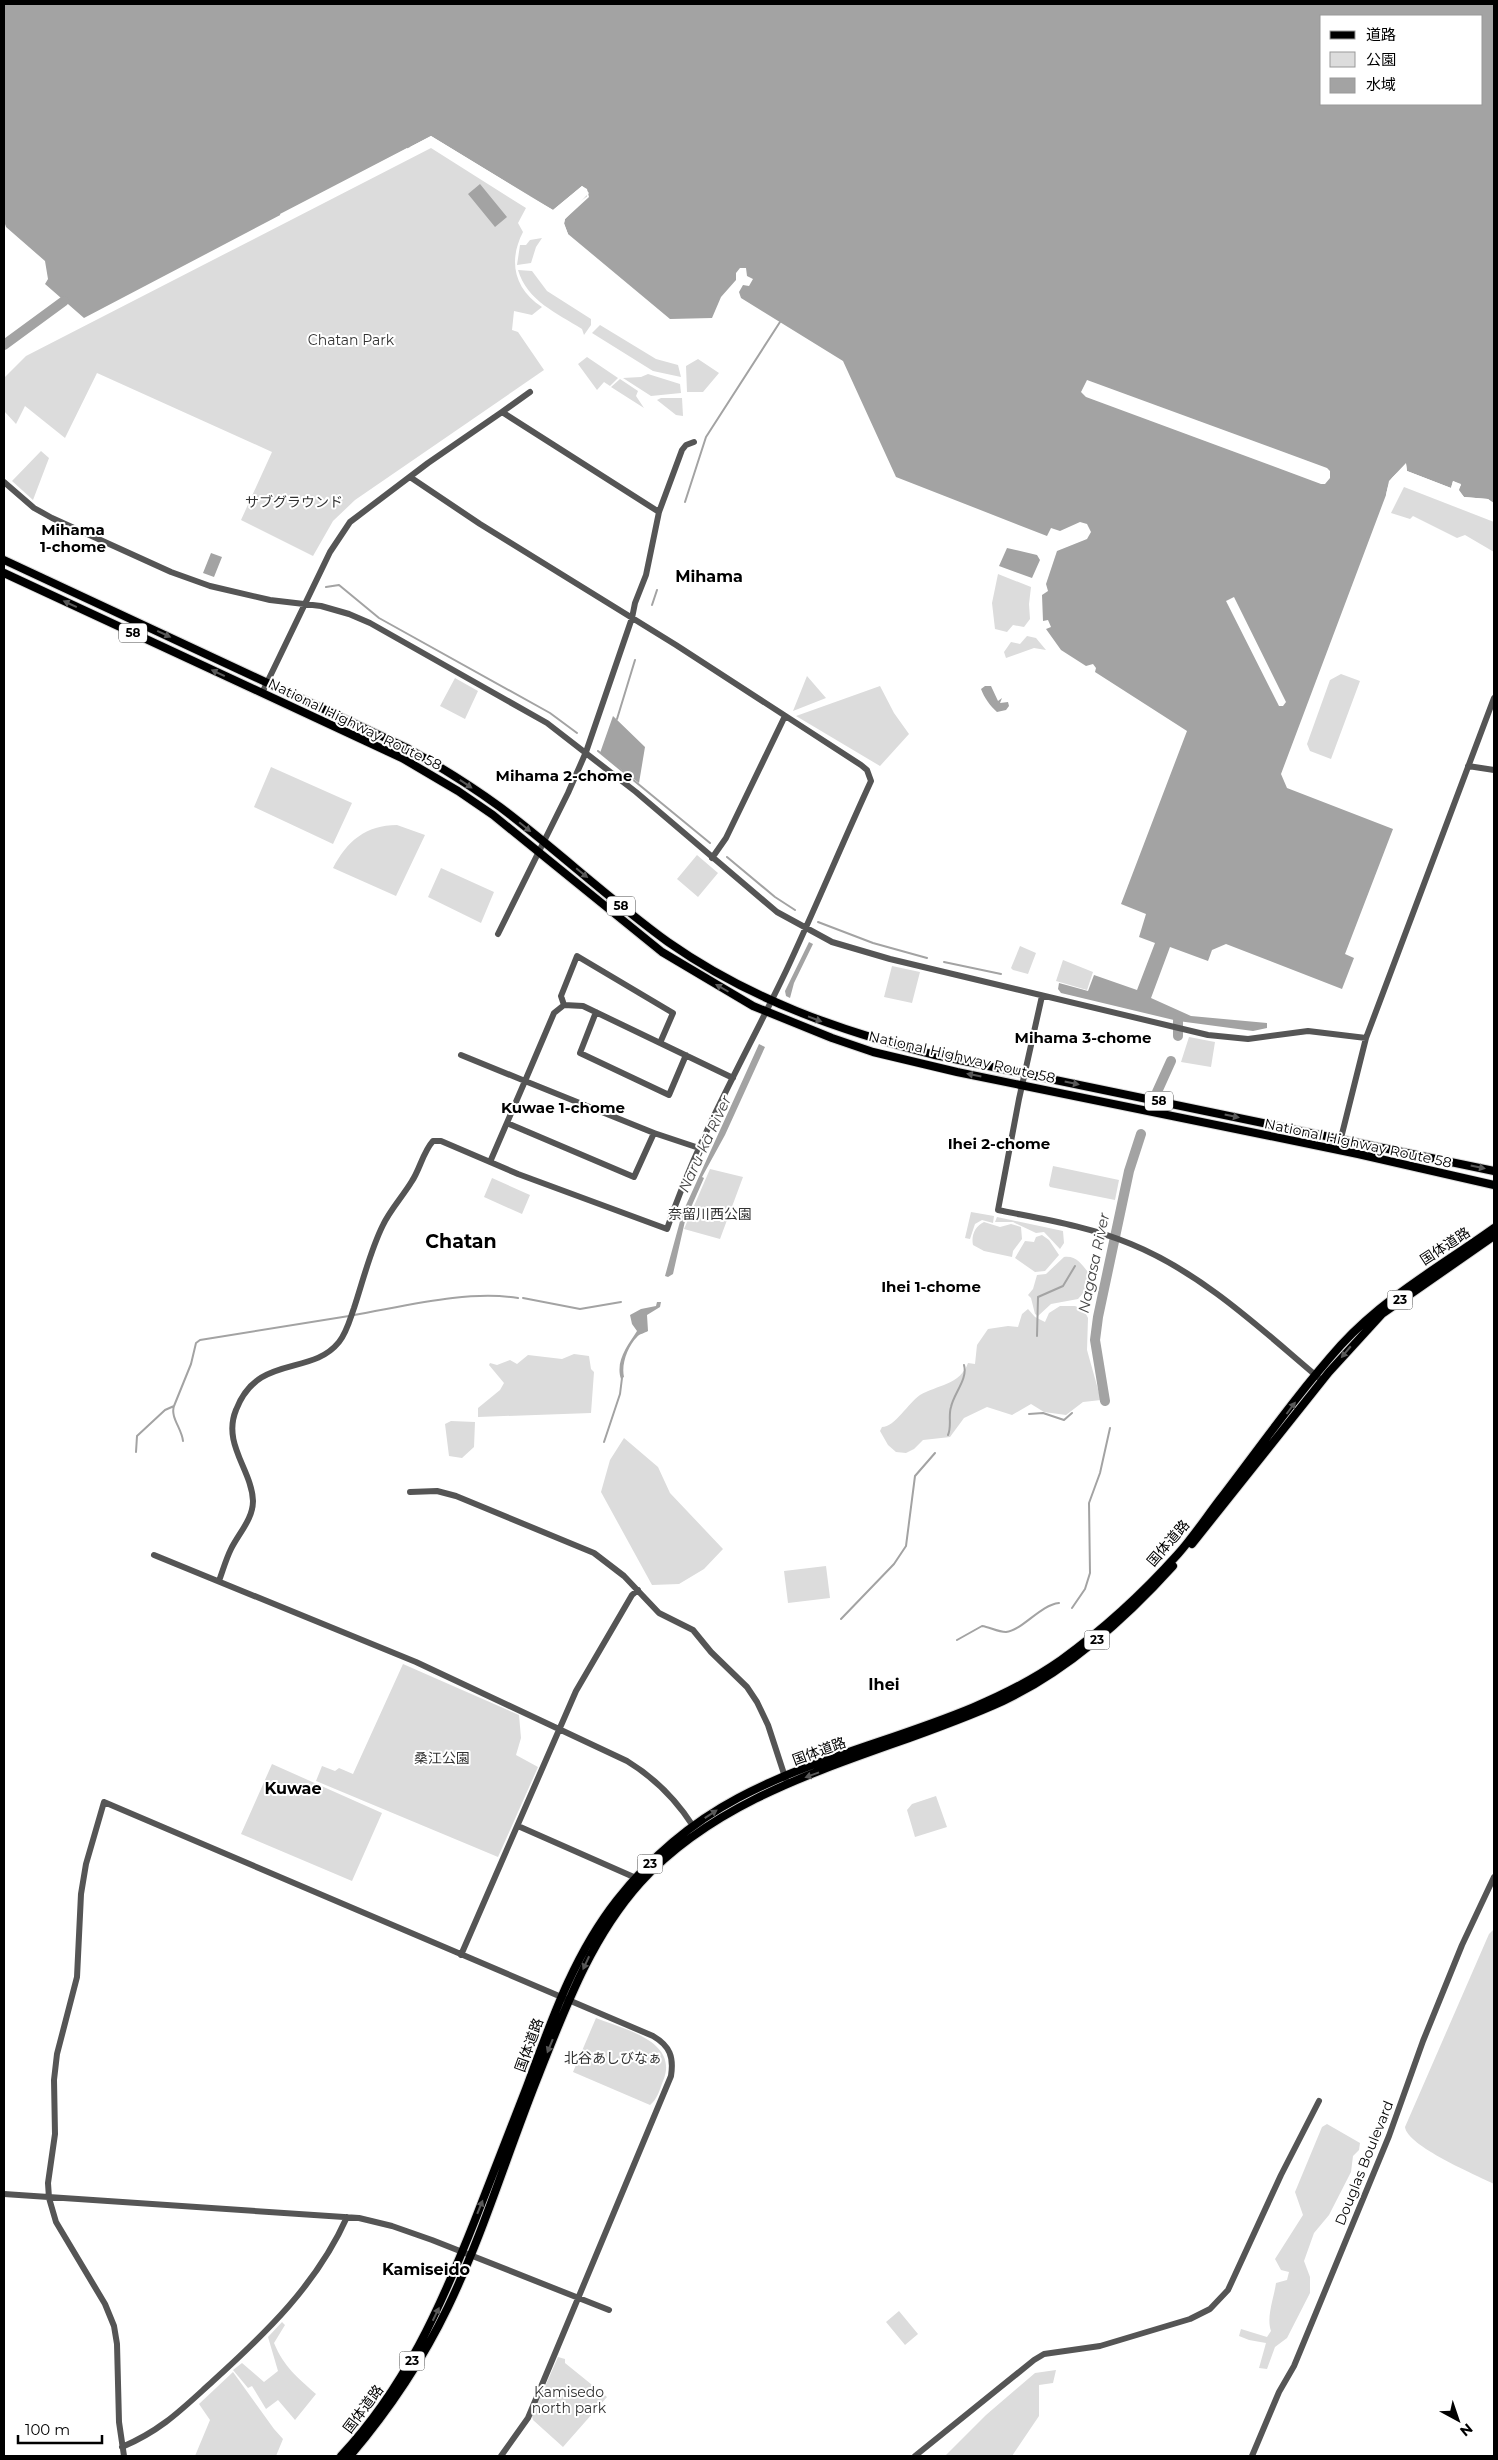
<svg xmlns="http://www.w3.org/2000/svg" width="1498" height="2460" viewBox="0 0 1498 2460" font-family="Montserrat,'Noto Sans JP',sans-serif">
<style>
.green{fill:#dcdcdc}
.water{fill:#a3a3a3;fill-rule:evenodd}
.pier{fill:#fff}
.lines{fill:none;stroke-linecap:round;stroke-linejoin:round}
.stream{stroke:#a3a3a3;stroke-width:2}
.river{stroke:#a3a3a3;stroke-width:10}
.primary-casing{stroke:#dbdbdb;stroke-width:10}
.trunk-casing{stroke:#dbdbdb;stroke-width:10}
.tertiary{stroke:#555;stroke-width:6}
.primary{stroke:#000;stroke-width:8}
.trunk{stroke:#000;stroke-width:8}
.oneway{fill:#595959}
.labels{text-anchor:middle;stroke-width:4;stroke-linejoin:round;paint-order:stroke}
.shield{fill:#fff;stroke:#4c4c4c;stroke-width:1}
.shield-label{font-size:12px;font-weight:bold;fill:#000}
.park-label{font-size:14px;fill:#333;stroke:#fff}
.street-label{font-size:14px;fill:#000;stroke:#fff}
.neighbourhood-label{font-size:15px;font-weight:bold;fill:#000;stroke:#fff}
.water-label{font-size:15px;font-style:italic;fill:#444;stroke:#fff}
.quarter-label{font-size:16px;font-weight:bold;fill:#000;stroke:#fff}
.district-label{font-size:19px;font-weight:bold;fill:#000;stroke:#fff}
</style>
<rect width="100%" height="100%" fill="#fff"/>
<path class="green" d="M 431,148 L 526,208 L 518,223 L 523,232 C 508,261 514,289 542,307 L 532,315 L 514,311 L 512,330 L 518,332 L 544,370 L 355,500 L 333,521 L 313,556 L 241,520 L 272,452 L 97,373 L 65,438 L 25,406 L 16,424 L 4,411 L 4,378 L 26,356 Z
M 542,238 L 536,247 L 531,263 L 517,265 L 520,245 L 526,245 L 530,240 Z
M 518,270 L 532,271 L 547,291 L 591,319 L 591,325 L 584,335 L 582,329 C 557,313 527,301 518,270 Z
M 600,325 L 656,359 L 678,365 L 681,377 L 653,371 L 592,333 Z
M 587,357 L 618,378 L 610,386 L 604,382 L 597,390 L 578,364 Z
M 698,359 L 719,373 L 703,392 L 687,392 L 686,366 Z
M 648,374 L 680,384 L 681,393 L 651,396 L 623,378 L 641,377 Z
M 620,379 L 638,391 L 636,396 L 644,408 L 611,387 Z
M 661,398 L 682,398 L 683,416 L 676,415 L 657,400 Z
M 41,451 L 49,458 L 33,500 L 12,481 Z
M 1404,487 L 1494,522 L 1494,552 L 1465,535 L 1457,538 L 1413,516 L 1410,519 L 1391,513 Z
M 998,574 L 1031,587 L 1029,604 L 1030,619 L 1024,627 L 1013,625 L 1007,632 L 995,629 L 992,603 Z
M 1027,636 L 1036,638 L 1046,650 L 1034,648 L 1006,658 L 1004,652 L 1011,642 L 1020,644 Z
M 1341,674 L 1360,681 L 1331,759 L 1310,751 L 1307,744 L 1330,680 Z
M 807,676 L 826,698 L 793,711 Z
M 455,678 L 478,691 L 465,719 L 440,706 Z
M 880,686 L 894,713 L 909,734 L 880,766 L 796,716 Z
M 271,767 L 352,803 L 333,844 L 254,807 Z
M 397,825 L 425,835 L 396,896 L 333,868 C 347,841 366,825 397,825 Z
M 697,855 L 718,873 L 698,897 L 677,879 Z
M 441,868 L 494,892 L 481,923 L 428,897 Z
M 1020,946 L 1036,953 L 1028,974 L 1013,970 L 1011,968 Z
M 1063,960 L 1093,972 L 1087,990 L 1056,981 Z
M 892,966 L 920,972 L 912,1003 L 884,997 Z
M 1189,1037 L 1215,1042 L 1211,1067 L 1181,1062 Z
M 1053,1166 L 1119,1180 L 1115,1200 L 1050,1187 L 1049,1185 Z
M 710,1169 L 743,1177 L 720,1239 L 684,1229 Z
M 492,1178 L 530,1195 L 522,1214 L 484,1197 Z
M 971,1212 L 994,1216 L 993,1223 L 982,1220 L 975,1224 L 970,1239 L 965,1238 Z
M 997,1217 L 1063,1231 L 1064,1243 L 1060,1249 L 1044,1232 L 1036,1233 L 1013,1222 L 995,1222 Z
M 984,1222 L 1000,1227 L 1011,1224 L 1021,1227 L 1022,1239 L 1013,1251 L 1012,1257 L 984,1251 L 973,1245 C 971,1236 975,1226 984,1222 Z
M 1042,1235 L 1049,1240 L 1059,1255 L 1045,1271 L 1035,1272 L 1015,1258 L 1025,1241 L 1034,1242 L 1036,1237 Z
M 1064,1257 C 1078,1255 1084,1268 1092,1277 L 1091,1284 L 1078,1299 L 1051,1304 L 1038,1316 L 1035,1314 L 1031,1298 L 1028,1295 L 1033,1289 L 1037,1275 L 1046,1274 Z
M 1060,1306 L 1075,1306 L 1084,1310 L 1088,1318 L 1087,1350 L 1101,1400 L 1083,1402 L 1066,1415 L 1044,1412 L 1031,1404 L 1012,1415 L 987,1407 L 964,1418 L 950,1437 L 923,1440 L 914,1449 L 906,1453 L 896,1452 L 888,1445 L 880,1431 L 882,1427 C 895,1427 908,1403 920,1395 C 937,1385 960,1385 968,1363 L 975,1364 L 977,1345 L 988,1329 L 1008,1326 L 1018,1327 L 1022,1314 L 1028,1309 L 1035,1317 L 1045,1322 L 1049,1313 Z
M 574,1354 L 589,1356 L 591,1369 L 594,1372 L 591,1413 L 478,1417 L 478,1408 L 500,1390 L 504,1383 L 489,1365 L 490,1363 L 497,1365 L 510,1360 L 517,1364 L 528,1355 L 562,1359 Z
M 451,1421 L 475,1422 L 474,1447 L 462,1458 L 449,1456 L 445,1424 Z
M 624,1438 L 658,1467 L 670,1493 L 723,1549 L 704,1569 L 679,1584 L 652,1585 L 601,1492 L 610,1460 Z
M 826,1566 L 830,1598 L 788,1603 L 784,1571 Z
M 403,1664 L 519,1715 L 521,1738 L 516,1755 L 538,1767 L 498,1857 L 316,1781 L 322,1766 L 335,1771 L 339,1768 L 353,1774 Z
M 272,1764 L 382,1813 L 352,1881 L 241,1834 Z
M 936,1796 L 947,1827 L 915,1837 L 907,1810 L 912,1804 Z
M 1494,1929 L 1494,2184 C 1476,2175 1407,2146 1405,2127 L 1489,1934 Z
M 596,2018 C 623,2029 680,2041 663,2081 C 660,2089 657,2100 650,2105 L 573,2072 Z
M 1327,2124 L 1360,2143 L 1359,2150 L 1353,2156 L 1351,2172 L 1329,2215 L 1314,2233 L 1304,2261 L 1310,2277 L 1310,2293 L 1287,2338 L 1275,2347 L 1267,2369 L 1259,2368 L 1266,2343 L 1249,2340 L 1239,2336 L 1241,2329 L 1267,2337 L 1271,2331 C 1266,2317 1274,2298 1276,2283 L 1287,2280 L 1289,2272 L 1281,2270 L 1275,2259 L 1303,2215 L 1295,2192 L 1322,2127 Z
M 899,2311 L 918,2334 L 905,2345 L 886,2322 Z
M 282,2322 L 285,2325 L 274,2343 C 284,2367 297,2377 316,2394 L 295,2420 L 278,2400 L 266,2409 L 252,2386 L 248,2388 L 233,2370 L 242,2363 L 264,2382 L 278,2371 L 268,2337 Z
M 558,2357 L 565,2359 L 565,2363 L 607,2397 L 563,2447 L 533,2420 L 532,2416 Z
M 1056,2370 L 1053,2383 L 1039,2385 L 1039,2416 L 1012,2456 L 945,2456 L 986,2415 L 1035,2373 Z
M 233,2372 L 274,2429 L 283,2439 L 276,2456 L 195,2456 L 210,2420 L 199,2404 Z"/>
<path class="water" d="M 4,4 L 1494,4 L 1494,503 L 1488,499 L 1464,497 L 1458,490 L 1461,485 L 1453,481 L 1451,488 L 1407,471 L 1406,464 C 1394,479 1391,472 1386,495 L 1281,774 L 1287,788 L 1393,829 L 1345,954 L 1354,958 L 1342,989 L 1226,944 L 1212,950 L 1208,961 L 1170,947 L 1151,998 L 1191,1016 L 1267,1023 L 1267,1028 L 1253,1031 L 1178,1021 L 1061,993 L 1058,989 L 1059,983 L 1088,991 L 1094,975 L 1137,990 L 1155,943 L 1139,937 L 1146,914 L 1121,904 L 1187,731 L 1095,672 L 1096,668 L 1093,664 L 1086,666 L 1061,650 L 1046,629 L 1051,627 L 1048,620 L 1043,621 L 1042,595 L 1048,591 L 1046,584 L 1057,551 L 1087,539 L 1091,532 L 1087,524 L 1080,522 L 1060,531 L 1051,528 L 1047,536 L 896,477 L 843,361 L 741,298 L 739,292 L 743,285 L 749,286 L 753,279 L 747,276 L 746,268 L 740,268 L 736,273 L 736,280 L 721,297 L 712,318 L 670,319 L 568,234 L 564,223 L 565,219 L 589,193 L 582,186 L 553,210 L 431,136 L 84,318 L 45,284 L 48,279 L 45,261 L 6,227 L 4,221 ZM 1322,16 L 1482,16 L 1482,104 L 1322,104 Z
M 480,184 L 507,217 L 495,227 L 468,194 Z
M 1007,548 L 1037,555 L 1040,560 L 1032,578 L 999,566 Z
M 211,553 L 222,557 L 214,577 L 203,573 Z
M 985,686 L 991,686 L 998,701 L 1002,698 L 1000,703 L 1008,702 L 1009,706 L 1006,710 L 997,712 C 990,706 984,697 981,689 Z
M 613,716 L 645,747 L 639,783 L 600,753 Z
M 809,942 L 813,944 L 794,983 L 790,998 L 786,996 L 785,991 Z
M 759,1044 L 765,1047 L 725,1135 L 702,1177 L 704,1178 L 685,1221 L 673,1274 L 668,1277 L 665,1276 L 682,1214 Z
M 657,1302 L 661,1302 L 660,1307 L 647,1315 L 648,1331 C 645,1333 639,1334 637,1337 C 628,1346 621,1364 624,1377 L 621,1379 C 615,1361 628,1345 637,1331 L 632,1324 L 630,1315 L 641,1309 L 656,1306 Z"/>
<path class="pier" d="M 431,136 L 529,196 L 528,198 L 430,139 L 411,149 L 410,147 Z
M 407,148 L 409,150 L 281,217 L 280,214 Z
M 582,186 L 587,189 L 589,197 L 565,219 L 564,224 L 568,234 L 565,235 L 562,224 L 563,218 L 569,211 L 587,196 L 585,191 L 582,189 L 572,195 L 553,213 L 530,200 L 532,198 L 553,210 Z
M 1087,380 L 1327,468 L 1330,471 L 1330,478 L 1325,484 L 1321,484 L 1086,397 L 1081,392 Z
M 1406,463 L 1407,471 L 1451,488 L 1453,481 L 1461,484 L 1459,490 L 1464,497 L 1488,499 L 1494,505 L 1487,501 L 1464,499 L 1456,491 L 1457,486 L 1455,485 L 1450,491 L 1406,473 L 1405,471 L 1397,475 L 1392,482 L 1388,496 L 1386,495 L 1389,481 Z
M 1234,597 L 1286,702 L 1283,706 L 1279,706 L 1226,601 Z"/>
<g class="lines">
<path class="stream" d="M 685,502 L 706,437 L 780,322
M 326,587 L 339,585 L 379,618 L 550,713 L 577,733
M 652,605 L 657,590
M 617,719 L 635,660
M 598,751 L 710,843
M 727,857 L 775,897 L 795,910
M 818,922 L 873,943 L 927,958
M 944,962 L 1001,974
M 523,1298 L 580,1309 L 621,1302
M 354,1315 C 406,1306 467,1290 518,1298
M 1037,1336 L 1038,1297 L 1063,1286 L 1075,1266
M 174,1406 C 170,1417 182,1429 183,1441
M 1029,1414 L 1043,1413 L 1064,1420 L 1072,1413
M 948,1435 C 952,1426 948,1416 951,1407 C 954,1393 968,1379 964,1365
M 604,1442 L 620,1394 L 622,1378
M 136,1452 L 137,1436 L 165,1410 L 174,1406 L 191,1364 L 196,1343 L 200,1340 L 349,1316
M 1072,1608 L 1085,1589 L 1090,1573 L 1089,1503 L 1100,1473 L 1110,1428
M 841,1619 L 894,1564 L 906,1546 L 915,1476 L 935,1453
M 957,1640 L 982,1626 C 990,1627 997,1632 1006,1632 C 1023,1630 1040,1605 1059,1603"/>
<path class="river" d="M 4,345 L 64,301
M 1178,1036 L 1178,1021
M 1157,1092 L 1171,1061
M 1105,1401 L 1095,1340 L 1098,1317 L 1129,1171 L 1141,1134"/>
<g class="primary-casing">
<path id="primary" d="M 1192,1544 L 1329,1372 L 1382,1314 L 1494,1236
M 341,2456 C 405,2388 441,2306 475,2220 C 492,2177 509,2133 526,2089 C 551,2022 573,1956 617,1900 C 650,1858 691,1823 738,1798 C 841,1743 964,1728 1061,1660 C 1104,1629 1143,1593 1178,1554 C 1194,1536 1207,1516 1221,1498 C 1260,1447 1298,1393 1341,1345 C 1385,1297 1441,1266 1494,1228
M 350,2456 C 389,2410 422,2361 448,2307 C 484,2232 508,2151 539,2074 C 566,2006 591,1938 640,1883 C 735,1779 881,1757 1003,1701 C 1069,1670 1125,1619 1173,1566"/>
</g>
<g class="trunk-casing">
<path id="trunk" d="M 4,560 L 407,748 C 439,766 470,785 500,807 C 557,850 610,900 668,942 C 749,999 840,1031 935,1055 L 1494,1171
M 4,573 L 402,758 L 458,791 L 493,815 L 662,952 L 753,1006 L 832,1038 L 873,1052 L 957,1072 L 1358,1154 L 1494,1185"/>
</g>
<path class="tertiary" d="M 502,412 L 530,392
M 4,482 L 34,508 L 52,518 L 171,572 L 210,586 L 270,600 L 321,606 L 349,614 L 370,623 L 547,723 L 636,792 L 777,912 L 832,942 L 890,959 L 1208,1035 L 1248,1039 L 1308,1031 L 1366,1038
M 262,693 L 330,552 L 350,522 L 428,463 L 502,412 L 659,512
M 1468,766 L 1494,770
M 712,858 L 726,838 L 785,716
M 498,934 L 568,793 L 586,752 L 632,618 L 635,603 L 646,575 L 659,512 L 682,450 L 686,445 L 694,442
M 1042,996 L 1019,1099 L 998,1210 C 1042,1219 1088,1226 1131,1244 C 1202,1273 1261,1329 1319,1378
M 564,1005 L 561,996 L 577,956 L 673,1013 L 660,1043
M 596,1012 L 580,1053 L 669,1095 L 686,1055
M 461,1055 L 525,1081 L 554,1013 L 564,1005 L 583,1006 L 733,1078
M 507,1123 L 634,1177 L 654,1133
M 1338,1150 L 1366,1038 L 1494,698
M 490,1162 L 525,1081 L 654,1133 L 699,1148
M 410,1492 L 437,1491 L 456,1496 L 594,1553 L 624,1576 L 659,1613 L 693,1630 L 711,1652 L 747,1687 L 757,1702 L 768,1725 L 786,1780
M 154,1555 L 416,1662 L 627,1761 C 655,1778 675,1798 693,1826
M 219,1581 C 223,1570 226,1559 231,1549 C 239,1533 253,1519 253,1501 C 252,1470 222,1444 236,1410 C 258,1353 311,1377 339,1342 C 347,1332 350,1319 354,1308 C 363,1281 370,1251 383,1225 C 390,1210 403,1196 412,1181 C 420,1169 423,1152 433,1141 L 441,1141 L 518,1174 L 667,1229 C 697,1139 745,1057 786,971 C 815,909 842,844 871,781 L 867,770 L 861,765 L 676,645 L 480,524 L 410,477
M 518,1826 L 636,1878
M 461,1955 L 576,1691 L 632,1595 L 638,1590
M 4,2194 L 359,2218 L 392,2226 L 432,2240 L 609,2310
M 122,2447 C 162,2430 182,2409 213,2381 C 267,2332 317,2284 347,2217
M 124,2456 L 119,2422 L 117,2344 L 114,2326 L 105,2304 L 56,2222 L 49,2198 L 48,2183 L 55,2134 L 54,2080 L 57,2054 L 77,1977 L 81,1894 L 86,1864 L 104,1802 L 653,2036 C 670,2046 674,2057 671,2076 L 528,2418 L 501,2456
M 915,2456 L 1034,2360 L 1044,2354 L 1100,2346 L 1190,2319 L 1210,2309 L 1228,2290 L 1281,2175 L 1319,2101
M 1252,2456 L 1279,2392 L 1294,2366 L 1389,2136 L 1423,2041 L 1462,1945 L 1494,1877"/>
<use href="#primary" class="primary"/>
<use href="#trunk" class="trunk"/>
</g>
<defs><path id="oneway-solid" d="M-6-.8H1V-3.2L6.5 0L1 3.2V.8H-6Z" transform="scale(1.25)"/></defs>
<g class="oneway">
<use href="#oneway-solid" transform="translate(70 604) rotate(-155)"/>
<use href="#oneway-solid" transform="translate(164 634) rotate(25)"/>
<use href="#oneway-solid" transform="translate(218 673) rotate(-155)"/>
<use href="#oneway-solid" transform="translate(466 784) rotate(34)"/>
<use href="#oneway-solid" transform="translate(525 827) rotate(39)"/>
<use href="#oneway-solid" transform="translate(582 873) rotate(39)"/>
<use href="#oneway-solid" transform="translate(722 988) rotate(-150)"/>
<use href="#oneway-solid" transform="translate(815 1019) rotate(21)"/>
<use href="#oneway-solid" transform="translate(974 1075) rotate(-169)"/>
<use href="#oneway-solid" transform="translate(1072 1083) rotate(12)"/>
<use href="#oneway-solid" transform="translate(1232 1116) rotate(12)"/>
<use href="#oneway-solid" transform="translate(1478 1167) rotate(12)"/>
<use href="#oneway-solid" transform="translate(1346 1352) rotate(130)"/>
<use href="#oneway-solid" transform="translate(1291 1408) rotate(-53)"/>
<use href="#oneway-solid" transform="translate(812 1775) rotate(160)"/>
<use href="#oneway-solid" transform="translate(711 1814) rotate(-33)"/>
<use href="#oneway-solid" transform="translate(586 1963) rotate(115)"/>
<use href="#oneway-solid" transform="translate(550 2046) rotate(112)"/>
<use href="#oneway-solid" transform="translate(480 2207) rotate(-68)"/>
<use href="#oneway-solid" transform="translate(436 2314) rotate(-64)"/>
</g>
<g class="labels">
<g class="shield">
<rect x="119" y="623.5" width="28" height="19" rx="4"/>
<rect x="607" y="896.5" width="28" height="19" rx="4"/>
<rect x="1145" y="1091.5" width="28" height="19" rx="4"/>
<rect x="1387.5" y="1290.5" width="25" height="19" rx="4"/>
<rect x="1084.5" y="1630.5" width="25" height="19" rx="4"/>
<rect x="637.5" y="1854.5" width="25" height="19" rx="4"/>
<rect x="399.5" y="2351.5" width="25" height="19" rx="4"/>
</g>
<g class="shield-label">
<text x="133" y="637">58</text>
<text x="621" y="910">58</text>
<text x="1159" y="1105">58</text>
<text x="1400" y="1304">23</text>
<text x="1097" y="1644">23</text>
<text x="650" y="1868">23</text>
<text x="412" y="2365">23</text>
</g>
<g class="park-label">
<text x="351" y="345">Chatan Park</text>
<text x="294" y="507">サブグラウンド</text>
<text x="710" y="1219">奈留川西公園</text>
<text x="442" y="1763">桑江公園</text>
<text x="613" y="2063">北谷あしびなぁ</text>
<text x="569" y="2397">Kamisedo<tspan x="569" dy="16">north park</tspan></text>
</g>
<g class="street-label">
<text transform="translate(355 724) rotate(26)" y="5">National Highway Route 58</text>
<text transform="translate(962 1057) rotate(13)" y="5">National Highway Route 58</text>
<text transform="translate(1358 1143) rotate(12)" y="5">National Highway Route 58</text>
<text transform="translate(1445 1246) rotate(-33)" y="5">国体道路</text>
<text transform="translate(1168 1543) rotate(-49)" y="5">国体道路</text>
<text transform="translate(819 1751) rotate(-20)" y="5">国体道路</text>
<text transform="translate(529 2045) rotate(-70)" y="5">国体道路</text>
<text transform="translate(1364 2163) rotate(-68)" y="5">Douglas Boulevard</text>
<text transform="translate(363 2409) rotate(-53)" y="5">国体道路</text>
</g>
<g class="neighbourhood-label">
<text x="73" y="535">Mihama<tspan x="73" dy="17">1-chome</tspan></text>
<text x="564" y="781">Mihama 2-chome</text>
<text x="1083" y="1043">Mihama 3-chome</text>
<text x="563" y="1113">Kuwae 1-chome</text>
<text x="999" y="1149">Ihei 2-chome</text>
<text x="931" y="1292">Ihei 1-chome</text>
</g>
<g class="water-label">
<text transform="translate(705 1144) rotate(-65)" y="5">Naru-kā River</text>
<text transform="translate(1094 1263) rotate(-78)" y="5">Nagasa River</text>
</g>
<g class="quarter-label">
<text x="709" y="582">Mihama</text>
<text x="884" y="1690">Ihei</text>
<text x="293" y="1794">Kuwae</text>
<text x="426" y="2275">Kamiseido</text>
</g>
<g class="district-label">
<text x="461" y="1248">Chatan</text>
</g>
</g>
<rect width="1498" height="2460" fill="none" stroke="#000000" stroke-width="10"/>
<rect x="1320" y="15" width="162" height="90" fill="#ffffff" stroke="#999999"/>
<rect x="1330" y="31" width="25" height="8" fill="#000000" stroke="#999999"/>
<text x="1366" y="40" font-size="15" fill="#000000">道路</text>
<rect x="1330" y="52" width="25" height="15" fill="#dcdcdc" stroke="#999999"/>
<text x="1366" y="65" font-size="15" fill="#000000">公園</text>
<rect x="1330" y="78" width="25" height="15" fill="#a3a3a3" stroke="#999999"/>
<text x="1366" y="90" font-size="15" fill="#000000">水域</text>
<g transform="translate(1458 2420) rotate(140)" stroke="#ffffff" stroke-width="4" paint-order="stroke">
<path d="M0-4L9 19L0 12L-9 19Z" fill="#000000"/>
<text y="-8" font-size="14" font-weight="bold" text-anchor="middle" fill="#000000">N</text>
</g>
<path d="M18 2435v8h84v-8" fill="none" stroke="#000000" stroke-width="2.5"/>
<text x="25" y="2435" font-size="15" fill="#000000" stroke="#ffffff" stroke-width="4" paint-order="stroke">100 m</text>
</svg>
